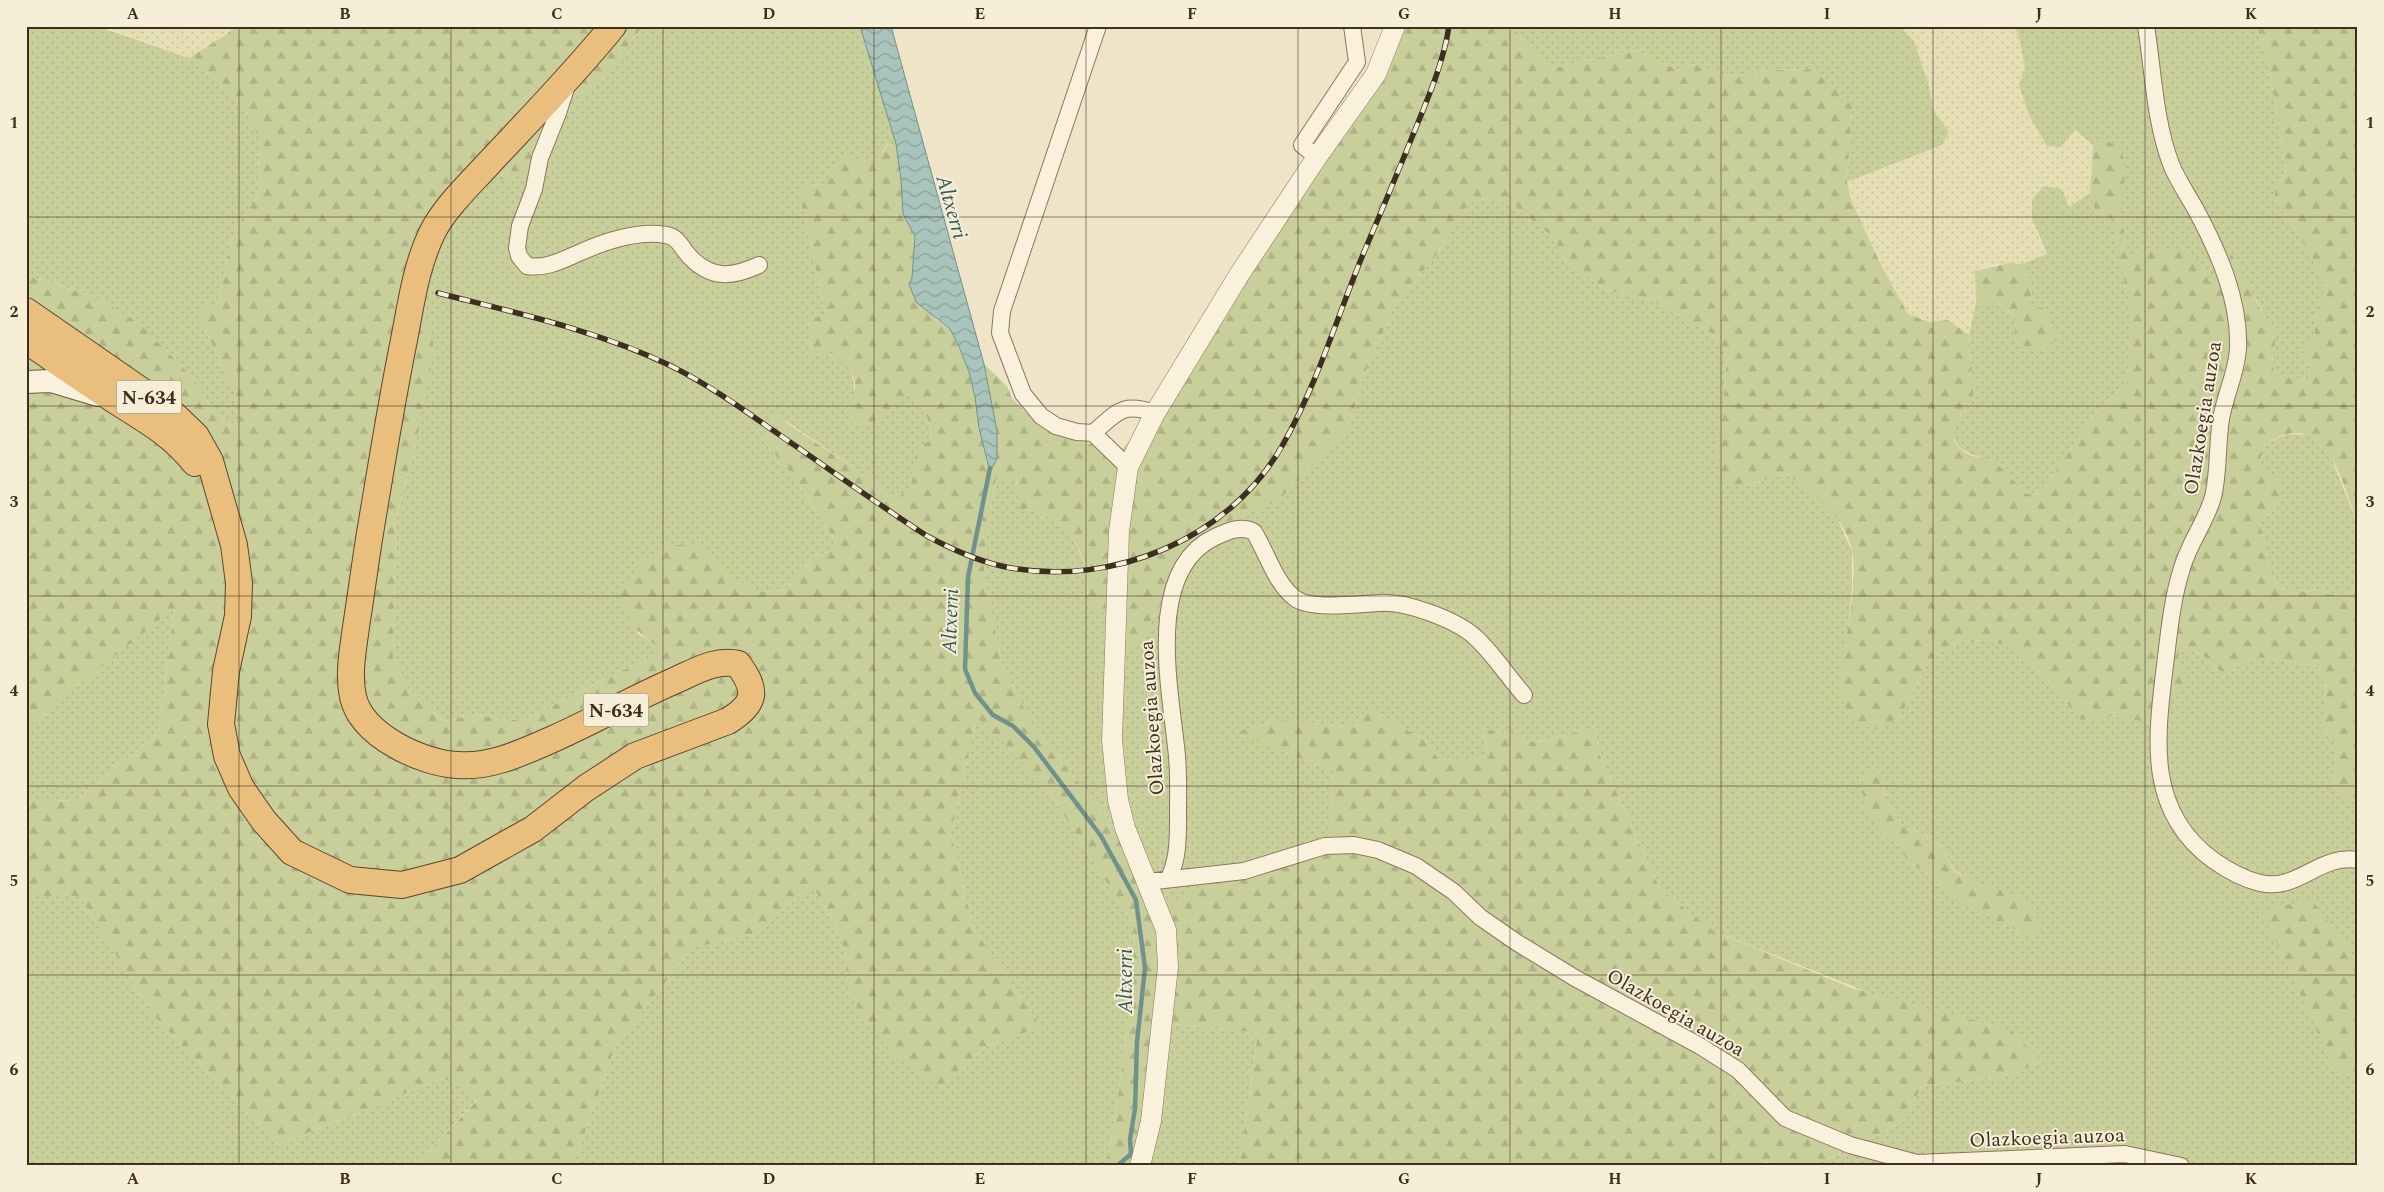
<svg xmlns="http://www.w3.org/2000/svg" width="2384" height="1192" viewBox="0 0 2384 1192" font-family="Spectral,serif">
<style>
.farmland{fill:url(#farmland-dots)}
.green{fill:url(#green-dots);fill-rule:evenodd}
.forest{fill:url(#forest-firs)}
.water{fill:url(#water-waves);stroke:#6f938a}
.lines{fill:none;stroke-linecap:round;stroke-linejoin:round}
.stream{stroke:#6f938a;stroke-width:4.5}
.minor-casing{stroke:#8d765c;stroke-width:18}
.tertiary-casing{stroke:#8d765c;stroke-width:21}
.secondary-casing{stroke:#6f573f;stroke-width:24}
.trunk-casing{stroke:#5b4430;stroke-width:28}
.minor{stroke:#faf1dc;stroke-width:16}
.tertiary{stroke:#faf1dc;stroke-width:20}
.secondary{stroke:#faf1dc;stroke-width:22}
.trunk{stroke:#eabe7c;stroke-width:26}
.rail-casing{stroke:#3d2e20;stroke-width:5.5}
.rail{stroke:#f7eed8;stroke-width:4;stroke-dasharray:11;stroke-linecap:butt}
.grid{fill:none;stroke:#3d2e20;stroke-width:1;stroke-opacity:0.55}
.labels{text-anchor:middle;stroke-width:4;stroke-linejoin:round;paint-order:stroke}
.shield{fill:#f7eed8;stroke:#756857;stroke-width:1}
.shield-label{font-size:19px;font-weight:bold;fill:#3d2e20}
.street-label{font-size:20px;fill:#3d2e20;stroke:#f7eed8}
.water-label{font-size:21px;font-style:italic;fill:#2f5d5a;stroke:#f7eed8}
.neatline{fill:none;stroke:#3d2e20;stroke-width:2}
.grid-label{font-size:16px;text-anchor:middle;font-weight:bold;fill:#3d2e20}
</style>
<defs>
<pattern id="farmland-dots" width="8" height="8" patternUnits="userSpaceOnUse" patternTransform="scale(1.25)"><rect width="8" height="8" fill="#e6deb5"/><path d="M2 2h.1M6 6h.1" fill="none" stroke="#c6bf9b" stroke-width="1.8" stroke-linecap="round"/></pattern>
<pattern id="green-dots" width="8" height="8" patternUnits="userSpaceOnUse" patternTransform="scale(1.25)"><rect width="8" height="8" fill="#c9cf9b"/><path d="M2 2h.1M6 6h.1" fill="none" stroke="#aeb285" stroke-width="1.8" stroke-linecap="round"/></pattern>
<pattern id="forest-firs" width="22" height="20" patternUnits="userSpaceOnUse" patternTransform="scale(1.25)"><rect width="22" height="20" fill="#c9cf9b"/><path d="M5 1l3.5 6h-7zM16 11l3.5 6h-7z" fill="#aeb285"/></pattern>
<pattern id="water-waves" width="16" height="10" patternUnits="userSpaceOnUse" patternTransform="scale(1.25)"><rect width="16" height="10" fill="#a9c4bc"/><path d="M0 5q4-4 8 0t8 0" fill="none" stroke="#8ba098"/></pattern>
</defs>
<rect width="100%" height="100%" fill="#f0e4c8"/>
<path class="farmland" d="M 102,26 L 235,26 L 227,34 L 189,58 Z
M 1900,26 L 2013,26 L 2018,32 L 2025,68 L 2019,85 L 2075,130 L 2089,135 L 2093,145 L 2090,193 L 2037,233 L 2047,255 L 2022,264 L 1995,264 L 1975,271 L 1976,303 L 1969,335 L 1949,320 L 1929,322 L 1908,314 L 1880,263 L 1851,200 L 1847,182 L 1942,145 L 1949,132 L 1934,111 L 1928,82 L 1914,41 Z"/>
<path class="green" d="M 26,26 L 97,26 L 189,58 L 224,85 L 246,109 L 259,138 L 258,194 L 234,232 L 217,304 L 199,316 L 243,412 L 237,424 L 219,420 L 193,378 L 96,297 L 26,275 Z
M 643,26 L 860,26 L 896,144 L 887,145 L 871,166 L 858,161 L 833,176 L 825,185 L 813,184 L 799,193 L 806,220 L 825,314 L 808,321 L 811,337 L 810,353 C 845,354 854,363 855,398 L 907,395 L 920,401 L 930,425 L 931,441 L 912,470 L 912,485 L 898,498 L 886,494 L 870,479 L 786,421 L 765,443 L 787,468 L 833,537 L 834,550 L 814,556 L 786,590 L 761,592 L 725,574 L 700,543 L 637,633 L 656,645 L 656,657 L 620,671 L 523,721 L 477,715 L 443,721 L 408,689 L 393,658 L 396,519 L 416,443 L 419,312 L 436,238 L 572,92 L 606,78 L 622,53 Z
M 1511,26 L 1900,26 L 1914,41 L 1928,82 L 1934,111 L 1949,132 L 1942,145 L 1847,182 L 1852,107 L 1813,69 L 1774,70 L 1729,76 L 1692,64 L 1678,70 L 1635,50 L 1554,68 L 1531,48 Z
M 2013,26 L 2257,26 L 2271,78 L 2286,174 L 2275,189 L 2275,199 L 2308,249 L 2327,291 L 2317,310 L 2314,338 L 2303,354 L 2310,369 L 2309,382 L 2274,372 L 2272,356 L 2276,334 L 2265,318 L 2256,299 L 2216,272 L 2209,281 L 2199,260 C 2175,255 2151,246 2129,259 L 2119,213 L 2125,178 L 2106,141 L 2093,145 L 2075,130 L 2061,147 L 2047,146 L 2029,115 L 2019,85 L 2025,68 L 2018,33 Z
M 2043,186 L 2062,189 L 2069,207 L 2090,193 L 2096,213 L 2111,218 L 2131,308 L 2127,382 L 2087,423 L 2042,493 L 2027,494 L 1992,460 L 1972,455 L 1959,447 L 1952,436 L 1954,423 L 1974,399 L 1969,335 L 1976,303 L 1996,303 L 2016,317 L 2051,327 L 2045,309 L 2029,307 L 2032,290 L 2022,264 L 2047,254 L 2032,218 L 2032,200 Z
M 1493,198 L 1516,207 L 1553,237 L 1565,260 L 1606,290 L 1654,302 L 1716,336 L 1727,356 L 1724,397 L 1746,485 L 1787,474 L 1819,497 L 1838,520 L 1852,551 L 1852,588 L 1847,638 L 1899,718 L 1929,661 L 1955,643 L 1984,640 L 2005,645 L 2040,672 L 2081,720 L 2112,716 L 2147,722 L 2177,666 L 2179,653 L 2189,648 L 2204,656 L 2226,676 L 2241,663 L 2256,657 L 2317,666 L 2326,678 L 2325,703 L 2329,736 L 2337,747 L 2332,786 L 2358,805 L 2358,967 L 2349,948 L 2336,1072 L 2358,1074 L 2358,1166 L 1813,1166 L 1903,1122 L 1922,1086 L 2002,1077 L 2042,1062 L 1714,931 L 1660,889 L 1598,751 L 1596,727 L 1535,742 L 1481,727 L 1489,757 L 1439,760 L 1426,741 L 1371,709 L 1347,727 L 1280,720 L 1236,732 L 1333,771 L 1329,842 L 1239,866 L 1168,905 L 1117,831 L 1030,721 L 1002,664 L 984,572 L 986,541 L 996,479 L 1003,481 L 1016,477 L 1019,508 C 1066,514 1088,549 1087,594 L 1142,643 L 1151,620 L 1172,587 L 1186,550 L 1225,523 L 1278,501 L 1348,428 L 1364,375 L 1395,305 L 1438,253 L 1469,202 ZM 1883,777 L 1884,798 L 1902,826 L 1937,839 L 1955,871 L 1987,887 L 1961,902 L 1947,886 L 1908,862 L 1900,847 L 1880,831 Z
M 2287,434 L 2310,435 L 2328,450 L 2342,484 L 2358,526 L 2358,561 L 2352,591 L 2332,595 L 2317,589 L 2297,593 L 2278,587 L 2271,574 L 2260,523 L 2277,507 L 2270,474 L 2259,465 L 2265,444 Z
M 174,607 L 159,733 L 76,800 L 26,802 L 26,728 Z
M 977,716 L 1044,784 L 1133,924 L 1134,973 L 1115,1119 L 1105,1166 L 573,1166 L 615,1047 L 692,948 L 758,933 L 812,884 L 842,939 L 850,996 L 940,1088 L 983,1048 L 1041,1027 L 974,929 L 951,833 Z
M 26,896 L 79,896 L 155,1017 L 278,1145 L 444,1078 L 479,1097 L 415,1166 L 26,1166 Z
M 1171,1024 L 1258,1033 L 1239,1166 L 1147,1166 Z"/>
<path class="forest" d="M 235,26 L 643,26 L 622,53 L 606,78 L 582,94 L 572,92 L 531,174 L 505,179 L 480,181 L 436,238 L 419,311 L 430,325 L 434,350 L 416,443 L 396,519 L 393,658 L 408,689 L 443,721 L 477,715 L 523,721 L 620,671 L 656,657 L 656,645 C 636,632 624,618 619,594 L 641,563 L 666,546 L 700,543 L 725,574 L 762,592 L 786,590 L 814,556 L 834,550 L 833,537 L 787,468 L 765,443 L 762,429 L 772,413 L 870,479 L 886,494 L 898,498 L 912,485 L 912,470 L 918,447 L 931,440 L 930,425 L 920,401 L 907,395 L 870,425 L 853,424 L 845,411 C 864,385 855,370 831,354 L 820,358 L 810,353 L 811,337 L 808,320 L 825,314 L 806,220 L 798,193 L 803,184 L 825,185 L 833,176 L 832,167 L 846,151 L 858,161 L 871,165 L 888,145 L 896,144 L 901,179 L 903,213 L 915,236 L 912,278 L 935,319 L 950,329 L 969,372 L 978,411 L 979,428 L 985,445 L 986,462 L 997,458 L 997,431 L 984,364 L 1007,386 L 1012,398 L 1039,426 L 1061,436 L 1092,444 L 1107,453 L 1120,451 L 1133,438 L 1367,76 L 1390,26 L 1511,26 L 1531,48 L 1554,68 L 1635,50 L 1678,70 L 1692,64 L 1729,76 L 1774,70 L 1813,69 L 1840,92 L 1852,107 L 1847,182 L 1851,200 L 1880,263 L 1908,314 L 1929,322 L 1948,320 L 1969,335 L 1974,399 C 1958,418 1937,437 1970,455 C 1977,458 1987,457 1993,461 C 2005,469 2016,484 2027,494 L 2042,493 L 2087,423 L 2127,382 L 2130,308 L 2111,218 L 2096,213 L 2090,193 L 2093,145 L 2106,141 L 2122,149 L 2125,178 L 2120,213 L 2129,258 L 2141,252 L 2186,250 L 2199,260 L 2209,281 L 2216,272 L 2222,250 L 2231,253 L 2265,318 L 2277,334 L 2272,356 L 2274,372 L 2309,382 L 2310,369 L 2302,354 L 2314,338 L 2317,310 L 2327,291 L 2308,249 L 2275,199 L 2275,189 L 2286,174 L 2271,78 L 2257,26 L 2358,26 L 2358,526 C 2346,494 2332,424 2287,434 C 2280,435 2272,441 2265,444 L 2259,465 L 2270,474 L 2282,479 L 2277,507 L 2260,523 L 2271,574 L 2278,587 L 2297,593 L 2317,589 L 2332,595 L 2352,591 L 2358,561 L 2358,805 L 2332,786 L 2337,747 L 2329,736 L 2320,731 L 2325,703 L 2326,678 L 2317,666 L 2256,657 L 2241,663 L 2226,676 L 2204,656 L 2189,648 L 2179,653 L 2177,665 L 2188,680 L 2147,722 L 2112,716 L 2081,720 L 2040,672 L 2005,645 L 1983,640 L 1955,643 L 1929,661 L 1899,718 L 1875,730 C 1856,722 1843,712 1839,690 C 1837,681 1842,666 1843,657 C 1848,630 1857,576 1852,551 C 1845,516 1814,494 1787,474 L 1746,485 L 1727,484 L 1714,454 L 1724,397 L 1727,356 L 1716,336 L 1654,302 L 1606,290 L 1565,260 L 1553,237 L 1516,207 L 1493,198 L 1469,202 L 1438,253 L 1395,305 L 1364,375 L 1348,428 L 1278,501 L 1225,523 L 1186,550 L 1172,587 L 1151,620 L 1142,643 L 1129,655 L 1122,650 L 1111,613 C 1105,612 1097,612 1093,607 C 1086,600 1088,589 1087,581 C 1085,542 1059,513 1019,509 L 1016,477 L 1003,481 L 996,479 L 986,541 L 984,572 L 1002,664 L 1030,721 L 1117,831 L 1168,904 L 1239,866 L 1329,841 L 1333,771 L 1235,732 L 1280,720 L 1347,727 L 1371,709 L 1426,741 L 1439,760 L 1489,757 L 1481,727 L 1535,742 L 1596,727 L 1598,751 L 1660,889 L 1714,931 L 1852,988 L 2011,1030 L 2042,1062 L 2002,1077 L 1922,1086 L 1903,1122 L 1813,1166 L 1783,1166 L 1766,1162 L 1764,1166 L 1239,1166 L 1258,1033 L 1172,1024 L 1147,1166 L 1105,1166 L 1115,1119 L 1134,973 L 1133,924 L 1044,784 L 977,717 L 951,833 L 974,929 L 1041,1027 L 983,1048 L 940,1088 L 892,1054 L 850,996 L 842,939 L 812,884 L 758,933 L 692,948 L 615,1047 L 573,1166 L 415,1166 L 479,1098 L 444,1078 L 278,1145 L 155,1017 L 79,896 L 26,896 L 26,802 L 76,800 L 159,733 L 174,608 L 26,728 L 26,275 L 96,297 L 139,323 L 193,378 L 219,420 L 237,424 L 243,412 L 199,316 L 205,305 L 217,304 L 234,232 L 258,194 L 259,139 L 246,109 L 224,85 L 189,58 L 227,34 Z
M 2009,263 L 2022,264 L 2032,290 L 2029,307 L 2045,308 L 2051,327 L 2059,337 L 2039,355 L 2026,348 L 2015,335 L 2015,316 L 1996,303 L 1976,303 L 1975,271 Z
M 1876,772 L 1883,778 L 1884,798 L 1902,826 L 1937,839 L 1955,872 L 2022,899 L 2033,907 L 2041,928 L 2030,936 L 1997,921 L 1961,902 L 1947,886 L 1908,862 L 1900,847 L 1880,831 L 1867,812 L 1862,788 L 1863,780 L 1869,773 Z
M 2311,899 L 2349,948 L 2358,967 L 2358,1074 L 2336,1073 L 2262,911 Z"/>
<path class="water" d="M 860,26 L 891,26 L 984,364 L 997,431 L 997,458 L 990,472 L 979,428 L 975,397 L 969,372 L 959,347 L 950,329 L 916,302 L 909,284 L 912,278 L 915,236 L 903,214 L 901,179 L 896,144 Z"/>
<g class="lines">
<path class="stream" d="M 990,468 L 968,577 L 965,669 L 975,693 L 993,715 L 1013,726 L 1034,747 L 1101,836 L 1136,900 L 1145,968 L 1137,1042 L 1135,1109 L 1130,1139 L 1131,1154 L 1117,1166"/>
<g class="minor-casing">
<path id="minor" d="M 1098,26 L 1002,311 L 1000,333 L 1023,394 L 1041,416 L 1056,426 L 1077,432 L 1093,433 L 1128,467
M 2146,26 C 2153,70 2155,123 2171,164 C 2177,180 2188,195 2196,210 C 2218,251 2240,300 2238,348 C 2237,372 2225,395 2221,419 C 2217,444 2219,472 2213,497 C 2206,522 2189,543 2182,568 C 2172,599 2169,633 2165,665 C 2156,739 2146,811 2213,860 C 2227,870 2243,879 2260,883 C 2298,892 2320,853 2358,860
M 567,85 L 558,113 L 540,158 L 534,189 L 520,226 L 517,248 L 519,256 L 527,266 C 547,269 562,260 581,252 C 606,241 638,230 666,235 C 679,237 681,248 690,257 C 712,280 733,277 759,265
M 1317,157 L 1302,145 L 1357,62 L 1352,26
M 1093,433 C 1118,412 1121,402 1155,413
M 1169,878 C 1179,857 1178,834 1178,811 C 1178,790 1179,768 1176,747 C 1170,687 1145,570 1215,537 C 1228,531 1241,525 1254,532 C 1267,553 1276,585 1296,599 C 1312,610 1360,604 1379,603 C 1405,601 1455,619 1475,637 C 1491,651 1509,678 1524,695
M 1146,882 L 1244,871 L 1325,846 L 1354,845 L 1378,850 L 1416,866 L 1454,892 L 1480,917 L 1516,942 L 1575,978 L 1700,1046 L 1738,1070 L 1785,1118 L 1850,1145 L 1917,1163 L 2125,1154 L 2181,1166"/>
</g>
<g class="tertiary-casing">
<path id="tertiary" d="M 1140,1166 L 1151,1121 L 1168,967 L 1166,930 L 1125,828 L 1118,800 L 1112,740 L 1119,531 L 1128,467 L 1155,413 L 1239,275 L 1317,157 L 1376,74 L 1395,26"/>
</g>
<g class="secondary-casing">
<path id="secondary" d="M 26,382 L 51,381 L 98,395"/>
</g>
<g class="trunk-casing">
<path id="trunk" d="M 26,311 L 169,410 L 196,436 L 210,461 L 234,545 L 239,583 L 238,616 L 226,671 L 221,724 L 227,756 L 241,788 L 264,821 L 292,852 L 350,880 L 402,885 L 460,870 L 533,829 L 586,788 L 635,756 L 728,721 C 757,703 757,690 738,664 C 716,659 696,671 676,680 C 635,698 595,720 553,739 C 523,752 491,768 457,765 C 422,763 362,736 353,697 C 348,674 353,650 356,627 C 361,595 365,564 370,533 C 381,468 391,404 404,340 C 411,304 416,265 433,231 C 446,206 470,184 489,163 C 531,118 574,74 613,26
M 26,340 C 55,360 83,380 113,399 C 145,420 170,432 195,463"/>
</g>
<use href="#minor" class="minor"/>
<use href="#tertiary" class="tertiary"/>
<use href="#secondary" class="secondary"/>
<use href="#trunk" class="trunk"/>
<g class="rail-casing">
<path id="rail" d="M 438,293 C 516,313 596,330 669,365 C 704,382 736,404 768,427 C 821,463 873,501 927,536 C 953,550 982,563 1011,568 C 1114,586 1229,539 1282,446 C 1317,385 1337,317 1364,252 C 1382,210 1400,167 1417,125 C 1430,93 1444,60 1449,26"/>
</g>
<use href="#rail" class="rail"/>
</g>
<path class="grid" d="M 239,26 L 239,1166M 451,26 L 451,1166M 663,26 L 663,1166M 874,26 L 874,1166M 1086,26 L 1086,1166M 1298,26 L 1298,1166M 1510,26 L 1510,1166M 1721,26 L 1721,1166M 1933,26 L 1933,1166M 2145,26 L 2145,1166M 26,217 L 2358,217M 26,406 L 2358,406M 26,596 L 2358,596M 26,786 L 2358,786M 26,975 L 2358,975"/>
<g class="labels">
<g class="shield">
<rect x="116.5" y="380.5" width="65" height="33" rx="4"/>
<rect x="583.5" y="693.5" width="65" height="33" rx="4"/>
</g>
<g class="shield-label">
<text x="149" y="404">N-634</text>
<text x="616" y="717">N-634</text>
</g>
<g class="street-label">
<text transform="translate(2202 418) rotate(-81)" y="7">Olazkoegia auzoa</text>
<text transform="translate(1151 718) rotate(-94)" y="7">Olazkoegia auzoa</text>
<text transform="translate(1676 1012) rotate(30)" y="7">Olazkoegia auzoa</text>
<text transform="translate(2047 1137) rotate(-2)" y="7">Olazkoegia auzoa</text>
</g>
<g class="water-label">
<text transform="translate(952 207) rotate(74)" y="7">Altxerri</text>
<text transform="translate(950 621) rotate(-88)" y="7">Altxerri</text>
<text transform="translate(1125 981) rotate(-90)" y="7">Altxerri</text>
</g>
</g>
<rect width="2384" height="1192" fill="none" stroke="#f7eed8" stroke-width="55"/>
<rect x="28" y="28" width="2328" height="1136" class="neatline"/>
<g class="grid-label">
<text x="133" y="19">A</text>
<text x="345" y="19">B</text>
<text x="557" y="19">C</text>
<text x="769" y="19">D</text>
<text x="980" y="19">E</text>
<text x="1192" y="19">F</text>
<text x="1404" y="19">G</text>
<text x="1615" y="19">H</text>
<text x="1827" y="19">I</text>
<text x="2039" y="19">J</text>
<text x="2251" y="19">K</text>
<text x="14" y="128">1</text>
<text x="2370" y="128">1</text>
<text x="14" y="317">2</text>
<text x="2370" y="317">2</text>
<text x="14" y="507">3</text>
<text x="2370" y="507">3</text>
<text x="14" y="696">4</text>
<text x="2370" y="696">4</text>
<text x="14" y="886">5</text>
<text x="2370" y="886">5</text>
<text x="14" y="1075">6</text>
<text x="2370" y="1075">6</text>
<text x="133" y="1184">A</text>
<text x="345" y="1184">B</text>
<text x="557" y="1184">C</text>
<text x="769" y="1184">D</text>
<text x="980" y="1184">E</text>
<text x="1192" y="1184">F</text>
<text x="1404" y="1184">G</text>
<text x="1615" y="1184">H</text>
<text x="1827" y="1184">I</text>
<text x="2039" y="1184">J</text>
<text x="2251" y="1184">K</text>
</g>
</svg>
